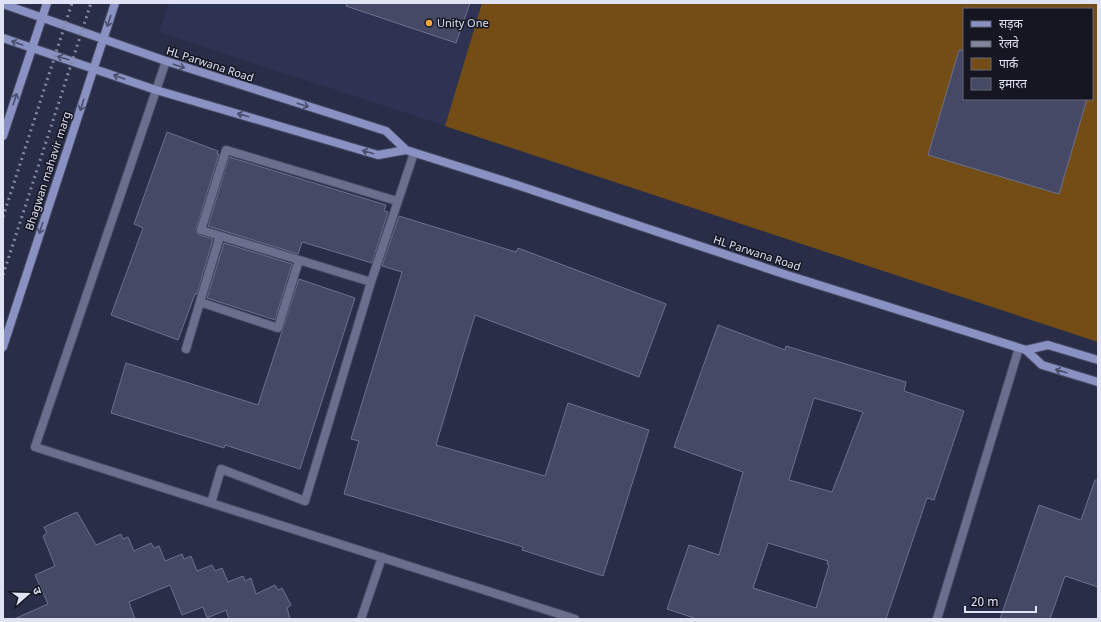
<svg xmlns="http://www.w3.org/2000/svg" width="1101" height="622" viewBox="0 0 1101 622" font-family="Georgia,'Noto Sans Devanagari',serif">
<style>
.built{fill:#2e3253}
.green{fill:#744d16;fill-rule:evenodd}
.building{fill:#454965;stroke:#6c718f;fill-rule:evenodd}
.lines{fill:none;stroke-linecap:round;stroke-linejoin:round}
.street-casing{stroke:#464a63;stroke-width:10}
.secondary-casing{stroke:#464a63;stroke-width:10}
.street{stroke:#6a6f8e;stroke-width:8}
.secondary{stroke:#8a92c4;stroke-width:8}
.rail{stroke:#83879d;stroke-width:3;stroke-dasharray:2 4;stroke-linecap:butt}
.oneway{stroke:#4a4e6b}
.poi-dot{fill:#f1a640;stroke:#151622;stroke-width:1.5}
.labels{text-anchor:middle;stroke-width:3;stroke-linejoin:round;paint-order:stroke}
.poi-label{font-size:11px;fill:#dfe3f4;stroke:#151622;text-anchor:start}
.street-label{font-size:11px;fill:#dfe3f4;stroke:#151622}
</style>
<rect width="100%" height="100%" fill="#292d47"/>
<path class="built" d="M 169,3 L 482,3 L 445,126 L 159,32 Z"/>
<path class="green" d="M 482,3 L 1098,3 L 1098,342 L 445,126 ZM 964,9 L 1092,9 L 1092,99 L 964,99 Z"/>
<path class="building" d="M 347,3 L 470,3 L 456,43 L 346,6 Z
M 959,50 L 964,50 L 964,99 L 1087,99 L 1059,194 L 928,155 Z
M 167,132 L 218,151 L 217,154 L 219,154 L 196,229 L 197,233 L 199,235 L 213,239 L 197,294 L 195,294 L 178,340 L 111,315 L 143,228 L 134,224 Z
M 229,157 L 386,205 L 384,211 L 388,212 L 372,263 L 302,242 L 298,254 L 208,226 Z
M 399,216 L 516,252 L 518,248 L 666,304 L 639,377 L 475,315 L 436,445 L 545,476 L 568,403 L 649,430 L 603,576 L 522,550 L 523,547 L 344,494 L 359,441 L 351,439 L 402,272 L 382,266 Z
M 224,243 L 292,264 L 275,320 L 207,298 Z
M 299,279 L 355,298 L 300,469 L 225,445 L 224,448 L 111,413 L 126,363 L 258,405 Z
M 718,325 L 785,350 L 786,346 L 906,382 L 904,391 L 964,411 L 934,500 L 927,498 L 886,619 L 697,619 L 667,609 L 689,545 L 719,555 L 743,472 L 674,447 ZM 814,398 L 863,412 L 832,492 L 789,480 ZM 768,543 L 828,561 L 827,564 L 829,565 L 816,608 L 753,588 Z
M 1095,480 L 1098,480 L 1098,587 L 1065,576 L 1050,619 L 1000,619 L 1039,505 L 1081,520 Z
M 77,512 L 96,545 L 121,534 L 123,539 L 128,537 L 134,551 L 151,543 L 154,548 L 159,546 L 165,561 L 182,554 L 184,559 L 191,556 L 197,571 L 212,565 L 215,571 L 222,568 L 228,582 L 243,576 L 245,581 L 251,578 L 256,594 L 275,585 L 278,590 L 282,588 L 291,605 L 287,608 L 290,619 L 229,619 L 226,610 L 207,618 L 203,607 L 182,615 L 170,585 L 129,602 L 135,619 L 14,619 L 48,604 L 35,575 L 55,566 L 43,536 L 47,533 L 44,527 Z"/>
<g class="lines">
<g class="street-casing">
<path id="street" d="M 166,61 L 35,447 L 575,619
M 371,282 L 201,230 L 226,150 L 397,201
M 200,302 L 220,236
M 186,349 L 200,302 L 278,328 L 299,260
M 211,503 L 221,469 L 305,501 L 371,282 L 414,153
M 361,619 L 382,557
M 937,619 L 1019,348"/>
</g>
<g class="secondary-casing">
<path id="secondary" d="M 3,4 L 166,61 L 386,131 L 406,150 L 517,185 L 787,275 L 1026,350 L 1042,365 L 1098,382
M 3,38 L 156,90 L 378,155 L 406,150
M 3,136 L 47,3
M 3,347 L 115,3
M 1026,350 L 1048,345 L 1098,360"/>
</g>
<use href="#street" class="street"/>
<use href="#secondary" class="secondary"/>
<path class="rail" d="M 3,217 L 72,3
M 3,275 L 91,3"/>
</g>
<defs><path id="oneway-shaft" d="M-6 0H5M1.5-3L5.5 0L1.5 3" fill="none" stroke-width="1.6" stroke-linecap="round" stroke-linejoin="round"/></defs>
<g class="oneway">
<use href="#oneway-shaft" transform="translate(109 21) rotate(108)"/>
<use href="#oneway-shaft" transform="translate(17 43) rotate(-161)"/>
<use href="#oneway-shaft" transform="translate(63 58) rotate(-163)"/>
<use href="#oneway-shaft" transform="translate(179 66) rotate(18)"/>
<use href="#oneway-shaft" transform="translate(119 77) rotate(-160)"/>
<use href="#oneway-shaft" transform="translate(15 99) rotate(-72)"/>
<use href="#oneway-shaft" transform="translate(82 105) rotate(108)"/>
<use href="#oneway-shaft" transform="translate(303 105) rotate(18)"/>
<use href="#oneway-shaft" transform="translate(243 115) rotate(-164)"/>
<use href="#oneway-shaft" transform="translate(368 152) rotate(-164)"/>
<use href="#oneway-shaft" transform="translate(41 228) rotate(108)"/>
<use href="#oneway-shaft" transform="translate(1061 371) rotate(-164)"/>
</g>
<circle class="poi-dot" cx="429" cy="23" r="4"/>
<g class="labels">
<g class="poi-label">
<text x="437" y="27">Unity One</text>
</g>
<g class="street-label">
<text transform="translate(210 64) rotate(18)" y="4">HL Parwana Road</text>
<text transform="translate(48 171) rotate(-72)" y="4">Bhagwan mahavir marg</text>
<text transform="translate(757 253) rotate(18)" y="4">HL Parwana Road</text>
</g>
</g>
<rect width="1101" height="622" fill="none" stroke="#dfe3f4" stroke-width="8"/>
<rect x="963" y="8" width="130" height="92" fill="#151622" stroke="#666876"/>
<rect x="971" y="21" width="20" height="6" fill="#8a92c4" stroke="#666876"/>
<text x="999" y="28" font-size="12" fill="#dfe3f4">सड़क</text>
<rect x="971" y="41" width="20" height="6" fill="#83879d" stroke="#666876"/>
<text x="999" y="48" font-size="12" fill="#dfe3f4">रेलवे</text>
<rect x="971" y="58" width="20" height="12" fill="#744d16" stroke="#666876"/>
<text x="999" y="68" font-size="12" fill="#dfe3f4">पार्क</text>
<rect x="971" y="78" width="20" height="12" fill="#454965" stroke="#666876"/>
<text x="999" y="88" font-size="12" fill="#dfe3f4">इमारत</text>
<g transform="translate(28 594) rotate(70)" stroke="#151622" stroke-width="3" paint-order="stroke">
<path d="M0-3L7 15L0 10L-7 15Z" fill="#dfe3f4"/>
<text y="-6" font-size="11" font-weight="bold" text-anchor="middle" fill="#dfe3f4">उ</text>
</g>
<path d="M965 606v6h71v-6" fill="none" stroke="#dfe3f4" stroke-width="2"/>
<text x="971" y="606" font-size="12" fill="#dfe3f4" stroke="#151622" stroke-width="3" paint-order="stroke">20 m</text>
</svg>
